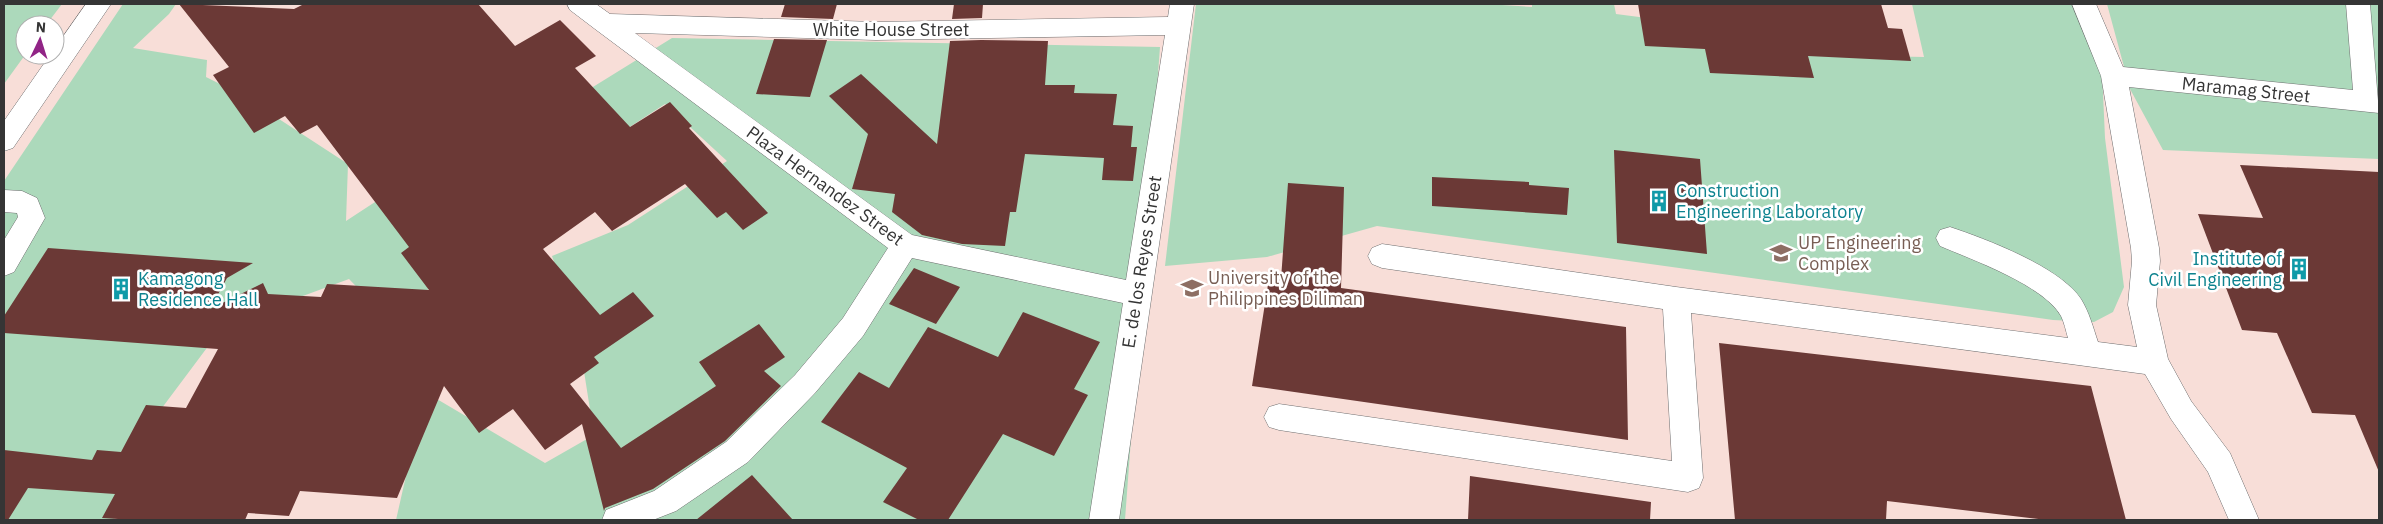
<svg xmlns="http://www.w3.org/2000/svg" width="2383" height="524" viewBox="0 0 2383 524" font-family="'IBM Plex Sans',sans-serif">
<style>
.education{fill:#f8ded8;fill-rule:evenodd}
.green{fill:#acd9bb}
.building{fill:#6b3936}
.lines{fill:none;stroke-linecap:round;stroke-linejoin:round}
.minor-casing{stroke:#6e6e6f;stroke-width:1}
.minor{fill:#fff;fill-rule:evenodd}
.labels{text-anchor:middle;stroke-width:5;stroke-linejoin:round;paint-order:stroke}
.street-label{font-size:18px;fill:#353535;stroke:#fff}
.culture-label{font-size:18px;fill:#0d838f;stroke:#fff;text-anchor:start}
.education-label{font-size:18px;fill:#785e54;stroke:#fff;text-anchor:start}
</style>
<rect width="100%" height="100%" fill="#eeeeef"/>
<path class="education" d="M 4,4 L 2379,4 L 2379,520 L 4,520 ZM 25,25 L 55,25 L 55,55 L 25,55 Z"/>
<path class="green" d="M 4,4 L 62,4 L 46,25 L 25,25 L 25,55 L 4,84 Z
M 123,4 L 176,4 L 169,14 L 133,48 L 207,60 L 206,77 L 242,95 L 348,164 L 346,221 L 482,132 L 435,271 L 419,312 L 396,327 L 349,279 L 224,325 L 132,448 L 114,520 L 4,520 L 4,181 Z
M 1196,4 L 1486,4 L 1532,7 L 1532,4 L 1614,4 L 1616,14 L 1716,27 L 1724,53 L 1924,57 L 1912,4 L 2073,4 L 2102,71 L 2105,138 L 2124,287 L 2113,312 L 2094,322 L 2053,320 L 1377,226 L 1267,257 L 1165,266 Z
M 2107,4 L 2379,4 L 2379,159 L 2163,150 L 2130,89 Z
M 672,38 L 1160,47 L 1125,520 L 396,520 L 425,392 L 545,463 L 594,435 L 578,333 L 552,256 L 628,225 L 727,161 L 665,104 L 599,147 L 559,108 Z"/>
<path class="building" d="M 179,4 L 294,9 L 304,4 L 478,4 L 515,46 L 560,20 L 596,56 L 575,68 L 630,127 L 670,102 L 692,126 L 689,128 L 768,213 L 743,230 L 726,212 L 717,218 L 685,184 L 612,231 L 595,212 L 543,249 L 600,315 L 633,292 L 654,316 L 594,357 L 599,363 L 570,384 L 621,448 L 716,386 L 699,362 L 759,324 L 785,357 L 764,371 L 781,386 L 725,441 L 653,489 L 605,508 L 604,511 L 582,424 L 545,450 L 513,409 L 479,433 L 444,386 L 397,498 L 300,491 L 289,516 L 248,513 L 245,520 L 134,520 L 102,518 L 115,494 L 28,488 L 8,520 L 4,520 L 4,450 L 92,460 L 97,450 L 121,452 L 146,405 L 186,408 L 218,349 L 4,333 L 4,316 L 48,248 L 253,263 L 227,278 L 210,309 L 263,283 L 268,294 L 321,297 L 327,284 L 429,290 L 401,253 L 409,247 L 317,125 L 300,134 L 285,116 L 254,133 L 213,75 L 229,67 Z
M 785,4 L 837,4 L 833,19 L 781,17 Z
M 954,4 L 983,4 L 982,18 L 952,19 Z
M 1638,4 L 1881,4 L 1888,28 L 1902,29 L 1911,61 L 1808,56 L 1814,78 L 1710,73 L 1705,49 L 1645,46 Z
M 774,39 L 827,40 L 810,97 L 756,94 Z
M 981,40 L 1048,41 L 1045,85 L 1075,85 L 1074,93 L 1117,94 L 1113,125 L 1133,126 L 1131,147 L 1137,147 L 1133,181 L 1102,180 L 1104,158 L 1025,154 L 1016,212 L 1010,212 L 1005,246 L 962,244 L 922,235 L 892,212 L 895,194 L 852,189 L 868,134 L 829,96 L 861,74 L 937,144 L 950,41 Z
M 1614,150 L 1700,159 L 1707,254 L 1617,243 Z
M 2240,165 L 2379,172 L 2379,472 L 2355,415 L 2312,413 L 2277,333 L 2242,330 L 2198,214 L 2263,218 Z
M 1432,177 L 1529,182 L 1529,185 L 1569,188 L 1567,215 L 1432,206 Z
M 1288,183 L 1344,187 L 1341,288 L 1626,327 L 1628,440 L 1252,386 L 1269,278 L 1281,279 Z
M 914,268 L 960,287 L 936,324 L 889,304 Z
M 1023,312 L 1100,342 L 1074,389 L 1088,395 L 1054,456 L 1003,434 L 948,520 L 919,520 L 883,502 L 907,468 L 821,422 L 859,372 L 889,388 L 928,327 L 998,357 Z
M 1719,343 L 2091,386 L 2126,520 L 2047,520 L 1887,501 L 1886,520 L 1735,520 Z
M 752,475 L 793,520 L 696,520 Z
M 1470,476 L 1651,502 L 1650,520 L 1468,520 Z"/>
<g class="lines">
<g class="minor-casing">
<path id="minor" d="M 86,4 L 111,4 L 13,148 L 4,151 L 4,121 L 50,55 L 55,55 L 55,48 Z
M 567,4 L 596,4 L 610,14 L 876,22 L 1168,17 L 1170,4 L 1194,4 L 1119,520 L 1089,520 L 1123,303 L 912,258 L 863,336 L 815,393 L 748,462 L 676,511 L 653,520 L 602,520 L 606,510 L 654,491 L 726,442 L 795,375 L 843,318 L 888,248 L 595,29 L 570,10 ZM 635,33 L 876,40 L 1165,35 L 1126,280 L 912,235 Z
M 2072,4 L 2096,4 L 2123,67 L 2353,90 L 2346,4 L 2370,4 L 2379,113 L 2129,87 L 2159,248 L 2160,261 L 2156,305 L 2168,359 L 2191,401 L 2230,453 L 2259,520 L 2229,520 L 2208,472 L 2171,419 L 2145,374 L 1691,313 L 1703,478 L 1699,488 L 1688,492 L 1279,430 L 1269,427 L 1264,417 L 1269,407 L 1279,404 L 1672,461 L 1663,309 L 1382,268 L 1372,264 L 1368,256 L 1372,248 L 1382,244 L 1676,287 L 2068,338 C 2066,331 2064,322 2061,316 C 2043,285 1973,260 1940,246 L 1936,238 L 1940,230 L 1950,227 C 1986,239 2060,267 2081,299 C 2089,312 2093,327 2098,342 L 2137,347 L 2128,305 L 2132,261 L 2131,248 L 2101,76 Z
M 4,190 L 22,191 L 37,198 L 45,218 L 14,272 L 4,276 L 4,240 L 18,217 L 17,213 L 4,212 Z"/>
</g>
<use href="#minor" class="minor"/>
</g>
<defs>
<g id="building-bare" transform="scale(1.725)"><path d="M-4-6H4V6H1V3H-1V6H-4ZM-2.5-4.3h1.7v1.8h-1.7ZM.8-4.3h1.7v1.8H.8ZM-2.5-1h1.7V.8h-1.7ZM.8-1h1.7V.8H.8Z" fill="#0f9aa8" stroke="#fff" stroke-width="2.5" paint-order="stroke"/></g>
<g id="university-bare" transform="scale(1.725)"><path d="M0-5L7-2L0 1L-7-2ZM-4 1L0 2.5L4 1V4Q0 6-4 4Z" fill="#8d6e63" stroke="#fff" stroke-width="2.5" paint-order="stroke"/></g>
</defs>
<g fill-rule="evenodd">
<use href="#building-bare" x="1659" y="201"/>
<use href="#university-bare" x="1781" y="253"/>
<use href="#building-bare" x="2299" y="269"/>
<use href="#university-bare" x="1192" y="288"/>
<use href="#building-bare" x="121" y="289"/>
</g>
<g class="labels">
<g class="street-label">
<text x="891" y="36">White House Street</text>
<text transform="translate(2246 90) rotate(6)" y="6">Maramag Street</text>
<text transform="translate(825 186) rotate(36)" y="6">Plaza Hernandez Street</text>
<text transform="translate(1142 262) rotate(-81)" y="6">E. de los Reyes Street</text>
</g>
<g class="culture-label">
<text x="1676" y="197">Construction<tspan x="1676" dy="21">Engineering Laboratory</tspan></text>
<text x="2282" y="265" text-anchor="end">Institute of<tspan x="2282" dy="21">Civil Engineering</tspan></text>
<text x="138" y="285">Kamagong<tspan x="138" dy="21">Residence Hall</tspan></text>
</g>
<g class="education-label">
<text x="1798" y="249">UP Engineering<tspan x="1798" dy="21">Complex</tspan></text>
<text x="1208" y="284">University of the<tspan x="1208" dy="21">Philippines Diliman</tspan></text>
</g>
</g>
<rect width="2383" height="524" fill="none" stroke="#353535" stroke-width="10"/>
<g transform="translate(40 40) rotate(4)"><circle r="24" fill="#ffffff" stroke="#aeaeae"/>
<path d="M0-4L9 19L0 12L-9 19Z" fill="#912486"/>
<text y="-8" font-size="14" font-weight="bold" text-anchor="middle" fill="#353535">N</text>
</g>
</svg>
